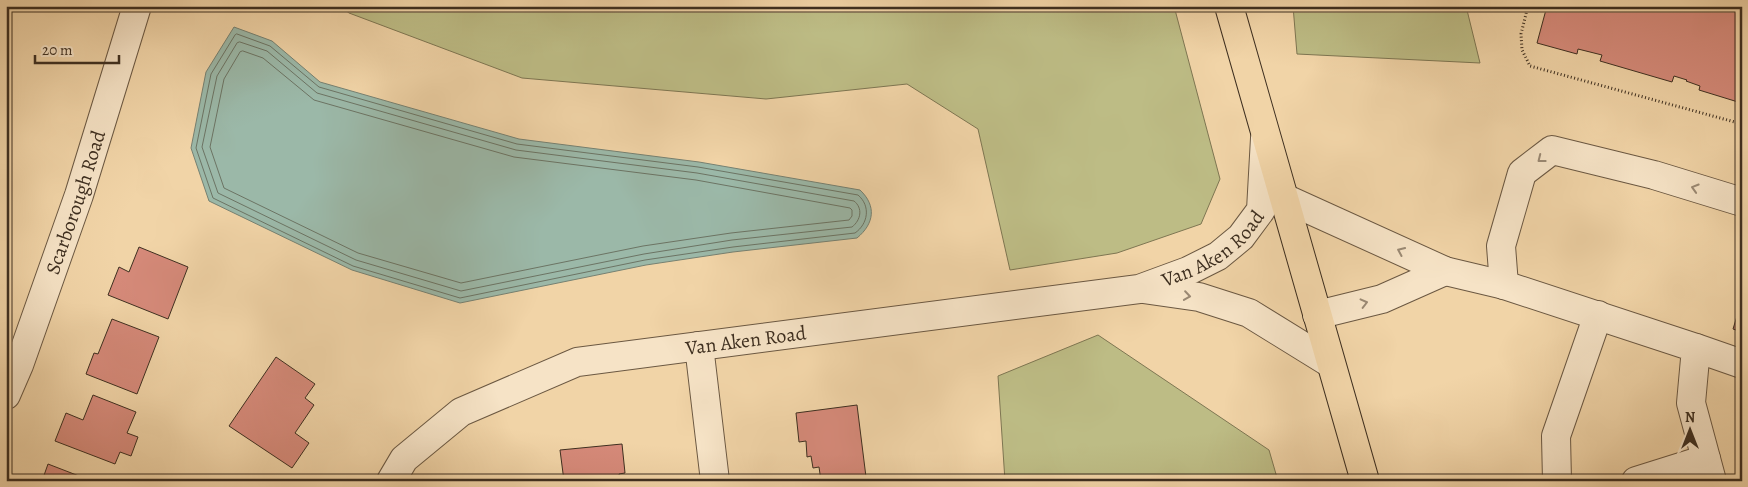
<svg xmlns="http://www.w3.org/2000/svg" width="1748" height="487" viewBox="0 0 1748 487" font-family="Alegreya,serif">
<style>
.green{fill:#bdbc85;stroke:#7e7652}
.water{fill:#9bb8a8;stroke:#768172}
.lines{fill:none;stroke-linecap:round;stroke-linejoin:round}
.shore{stroke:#6c7464;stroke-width:1}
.building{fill:#d68a7a;stroke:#3e2f20}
.minor-casing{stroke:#6b5842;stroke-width:30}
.highway-casing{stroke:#3e2f20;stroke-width:30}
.path{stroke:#3e2f20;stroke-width:3;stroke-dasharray:1 2.5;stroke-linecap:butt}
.minor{stroke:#f6e3c6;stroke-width:28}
.highway{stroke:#f1d4a7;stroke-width:28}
.oneway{stroke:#9a8973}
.labels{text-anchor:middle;stroke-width:4.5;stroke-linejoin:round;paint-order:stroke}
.street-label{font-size:20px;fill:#3e2f20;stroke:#f6e3c6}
</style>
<rect width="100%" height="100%" fill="#f1d4a7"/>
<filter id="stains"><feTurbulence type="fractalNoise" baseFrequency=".004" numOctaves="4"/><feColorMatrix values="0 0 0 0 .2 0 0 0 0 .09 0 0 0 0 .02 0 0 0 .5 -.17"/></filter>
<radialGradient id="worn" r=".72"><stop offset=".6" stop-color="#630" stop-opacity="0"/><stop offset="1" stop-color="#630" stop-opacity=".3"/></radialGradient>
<path class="green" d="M 340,6 L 1174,6 L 1220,179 L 1201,224 L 1117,253 L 1010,270 L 978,129 L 907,84 L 766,99 L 522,78 L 349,13 Z
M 1293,6 L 1466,6 L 1480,63 L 1297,54 Z
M 1098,335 L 1269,450 L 1278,481 L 1005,481 L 998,376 Z"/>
<path class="water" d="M 234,27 L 272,41 L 320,82 L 519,139 L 699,162 L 860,190 C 877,206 874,224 857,238 L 733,252 L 646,265 L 460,303 L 352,270 L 209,201 L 191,148 L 206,72 Z"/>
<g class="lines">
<path class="shore" d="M 237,34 L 270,46 L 319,87 L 517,144 L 698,167 L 858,195 C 871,206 868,224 855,233 L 733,247 L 645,260 L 460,298 L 353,266 L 213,198 L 196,148 L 211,74 L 235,35 Z
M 240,42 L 267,51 L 317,93 L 516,150 L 697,173 L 854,201 C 863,208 861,220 852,227 L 732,240 L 644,254 L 461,291 L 356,260 L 218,193 L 202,147 L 217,76 L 237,43 Z
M 243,51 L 263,58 L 314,100 L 514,157 L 696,180 L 850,208 L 852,210 L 852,216 L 849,220 L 731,233 L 643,246 L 461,283 L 358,253 L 224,188 L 210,147 L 224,79 L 240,52 Z"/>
</g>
<path class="building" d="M 1547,6 L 1701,6 L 1722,11 L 1724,6 L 1726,6 L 1742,11 L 1742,89 L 1738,102 L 1699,90 L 1700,86 L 1686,81 L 1687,80 L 1674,76 L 1672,82 L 1600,61 L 1602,55 L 1578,49 L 1577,54 L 1537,43 Z
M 139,247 L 188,267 L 168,319 L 108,295 L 119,267 L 129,272 Z
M 1742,300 L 1742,332 L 1733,329 Z
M 112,319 L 159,337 L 137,394 L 86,374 L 94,353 L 98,354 Z
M 276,357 L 315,384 L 305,398 L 314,405 L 295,433 L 309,443 L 292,468 L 229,426 Z
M 93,395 L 136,412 L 127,433 L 138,437 L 131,456 L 120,452 L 115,464 L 55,441 L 66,413 L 83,420 Z
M 857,405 L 866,477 L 821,481 L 819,467 L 813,468 L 811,456 L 807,457 L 806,441 L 799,442 L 796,413 Z
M 622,444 L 625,473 L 619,474 L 620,481 L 564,481 L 560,450 Z
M 48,464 L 92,481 L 42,481 Z"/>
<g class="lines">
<g class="minor-casing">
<g id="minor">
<path d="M 1284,198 L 1445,271 L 1504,285 L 1696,348 L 1691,403 L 1712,481"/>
<path d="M 1504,285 L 1501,246 L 1522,173 L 1552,150 L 1654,175 L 1742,202"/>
<path d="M 1143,289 L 1199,297 L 1249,313 L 1330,363"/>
<path d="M 1317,315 L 1382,299 L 1445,271"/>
<path d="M 699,346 L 715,481"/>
<path d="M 1696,348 L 1742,364"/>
<path id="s1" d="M 6,395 L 19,365 L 79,195 L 137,6"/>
<path id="s2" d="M 391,481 L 404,459 L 461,412 L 577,362 L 1139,289 L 1188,271 L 1218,256 L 1241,237 L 1261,210 L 1265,138"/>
<path d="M 1557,481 L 1556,436 L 1598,315"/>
<path d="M 1636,481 L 1706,459"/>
</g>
</g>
<g class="highway-casing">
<path id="highway" d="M 1229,6 L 1365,481"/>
</g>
<path class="path" d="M 1528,6 L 1521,34 L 1522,50 L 1530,66 L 1742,124"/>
<use href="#minor" class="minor"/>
<use href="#highway" class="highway"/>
</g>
<defs><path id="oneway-chevron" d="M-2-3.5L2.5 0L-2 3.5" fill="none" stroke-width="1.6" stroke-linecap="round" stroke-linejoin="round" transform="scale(1.25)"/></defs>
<g class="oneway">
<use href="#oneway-chevron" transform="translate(1541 159) rotate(142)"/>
<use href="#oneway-chevron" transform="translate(1695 188) rotate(-163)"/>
<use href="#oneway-chevron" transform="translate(1401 251) rotate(-156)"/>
<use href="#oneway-chevron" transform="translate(1187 296) rotate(8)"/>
<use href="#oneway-chevron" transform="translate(1364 303) rotate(-14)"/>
</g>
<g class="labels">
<g class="street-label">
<text dy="7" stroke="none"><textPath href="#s1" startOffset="205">Scarborough Road</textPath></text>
<text dy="7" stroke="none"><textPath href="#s2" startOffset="878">Van Aken Road</textPath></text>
<text dy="7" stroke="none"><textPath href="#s2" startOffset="396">Van Aken Road</textPath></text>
</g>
</g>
<rect width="1748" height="487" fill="none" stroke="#f1d4a7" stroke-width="25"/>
<rect x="8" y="8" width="1733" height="472" fill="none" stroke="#3e2f20" stroke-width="2.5"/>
<rect x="12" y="12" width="1723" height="462" fill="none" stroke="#3e2f20"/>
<g transform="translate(1690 430)" stroke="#f6e3c6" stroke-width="4" paint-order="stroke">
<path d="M0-4L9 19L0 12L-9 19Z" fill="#3e2f20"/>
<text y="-8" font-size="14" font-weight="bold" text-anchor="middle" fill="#3e2f20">N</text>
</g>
<path d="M35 55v8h84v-8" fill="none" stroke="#3e2f20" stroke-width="2.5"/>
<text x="42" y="55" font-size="15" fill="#3e2f20" stroke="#f6e3c6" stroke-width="4" paint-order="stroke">20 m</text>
<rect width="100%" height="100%" filter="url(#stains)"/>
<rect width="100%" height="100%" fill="url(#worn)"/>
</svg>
